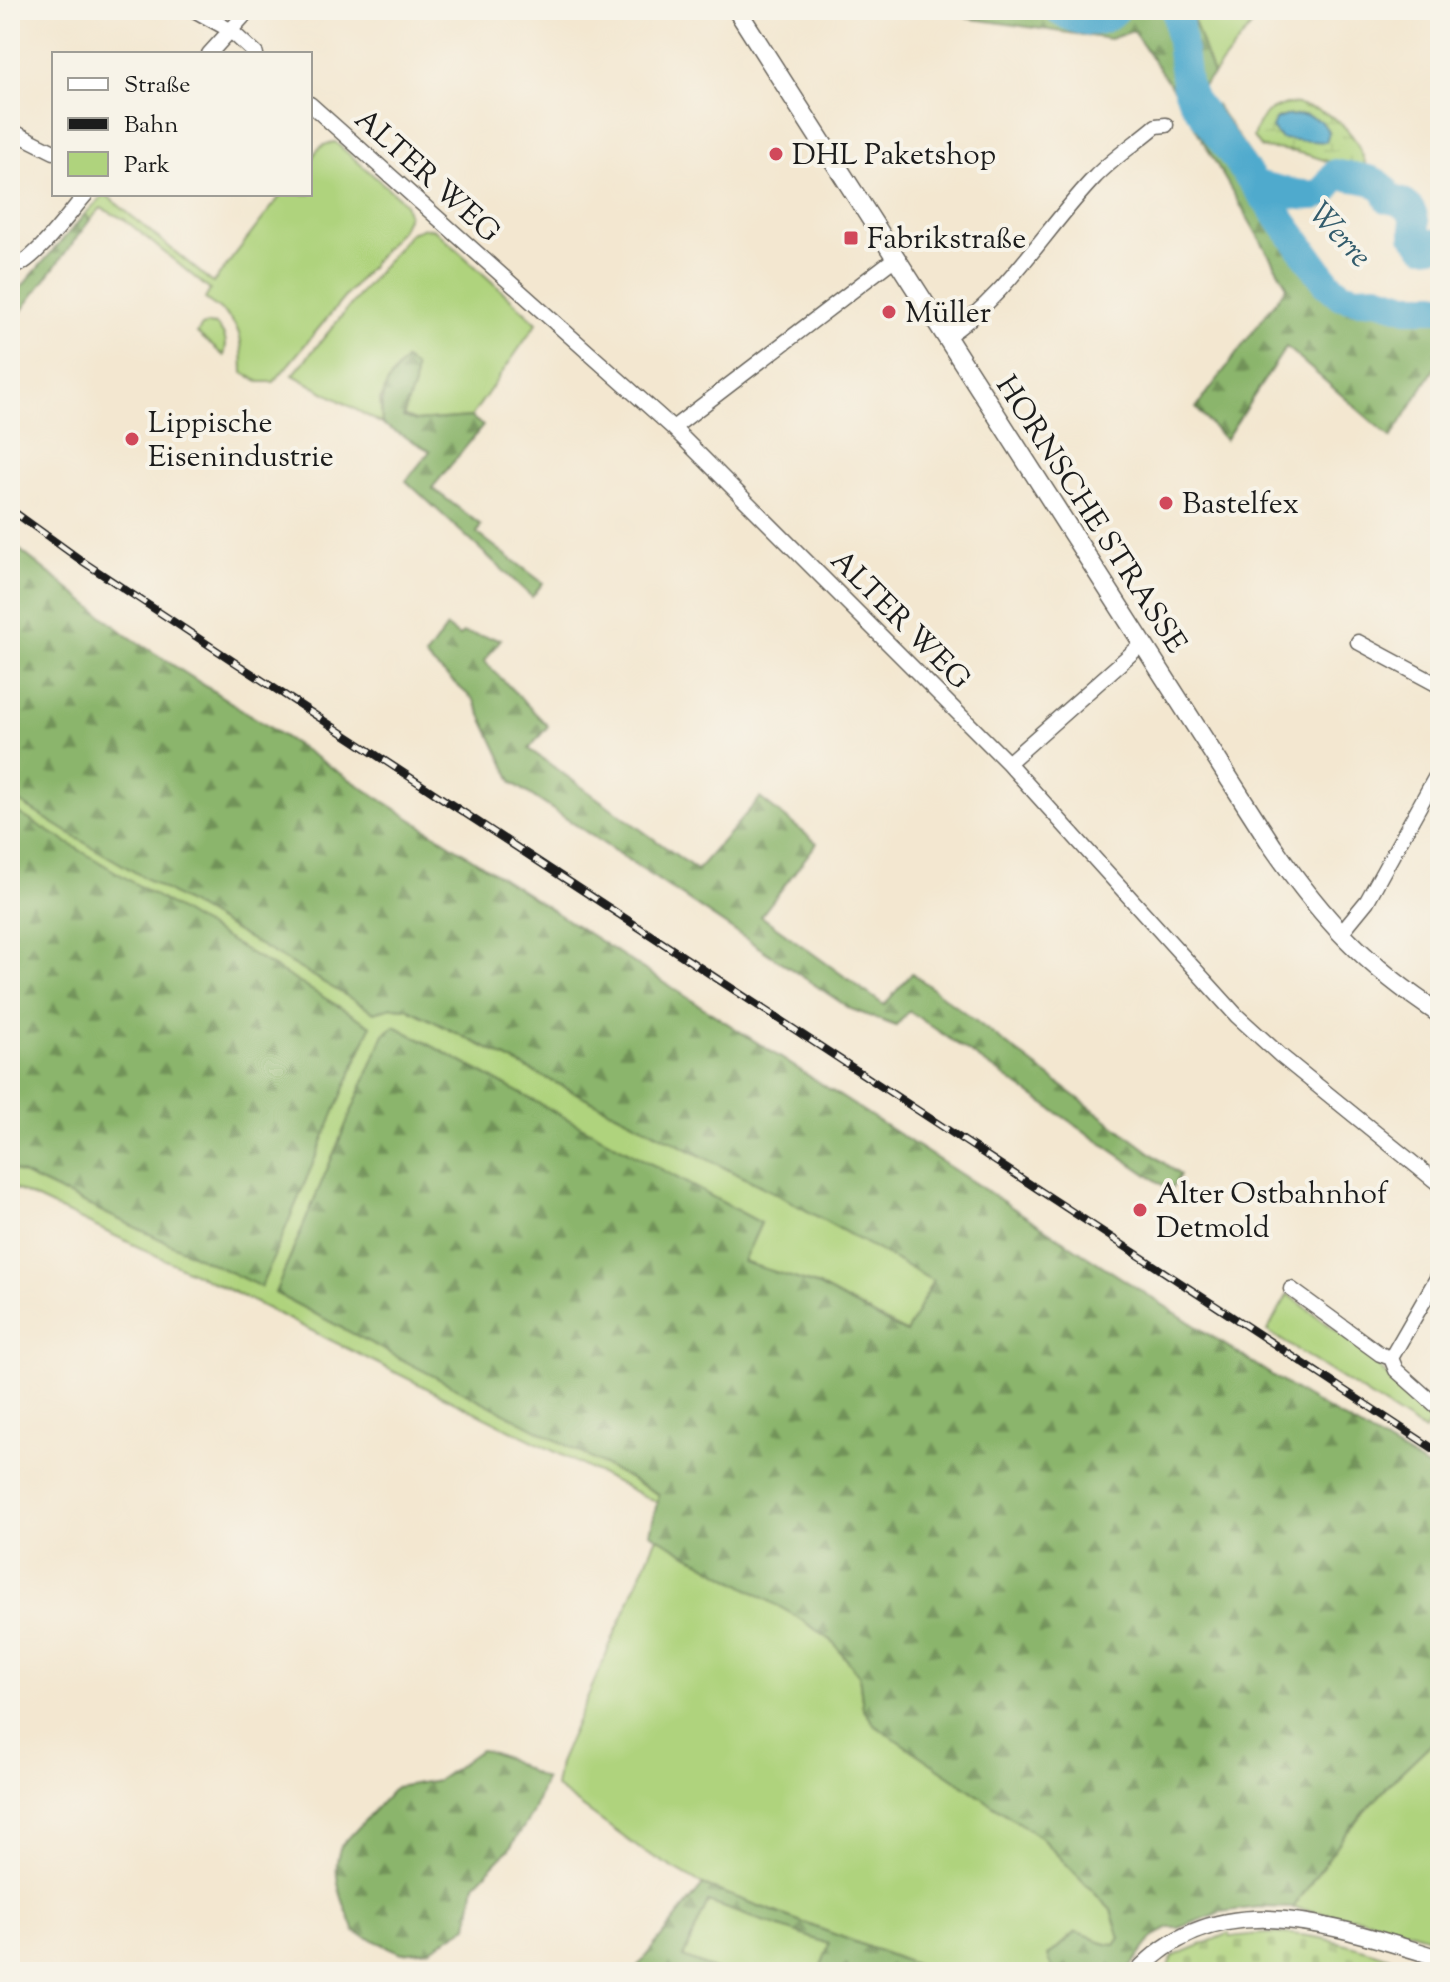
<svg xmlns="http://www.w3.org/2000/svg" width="1450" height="1982" viewBox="0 0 1450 1982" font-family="'Sorts Mill Goudy',serif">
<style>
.green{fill:#afd37d;stroke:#66784c;stroke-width:2}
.forest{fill:url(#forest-firs);stroke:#546844;stroke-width:2}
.wetland{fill:url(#wetland-marsh);stroke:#66784c;stroke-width:2;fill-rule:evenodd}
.cemetery{fill:url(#cemetery-stones);stroke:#66784c;stroke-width:2}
.water{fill:#4faacd;stroke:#366374;stroke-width:2}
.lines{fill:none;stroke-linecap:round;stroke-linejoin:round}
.river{stroke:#4faacd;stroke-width:30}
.minor-casing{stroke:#67635b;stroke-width:17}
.tertiary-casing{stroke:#67635b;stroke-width:19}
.secondary-casing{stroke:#67635b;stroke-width:21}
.minor{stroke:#fff;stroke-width:14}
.tertiary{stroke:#fff;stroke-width:16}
.secondary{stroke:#fff;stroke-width:18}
.rail-casing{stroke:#1c1c1c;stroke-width:8}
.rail{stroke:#f7f3e8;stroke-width:5;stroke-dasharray:15;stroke-linecap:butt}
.poi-dot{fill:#d1495b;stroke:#f7f3e8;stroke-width:3}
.labels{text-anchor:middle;stroke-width:8;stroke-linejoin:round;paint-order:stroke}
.poi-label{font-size:30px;fill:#1c1c1c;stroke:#f7f3e8;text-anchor:start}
.street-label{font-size:30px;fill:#1c1c1c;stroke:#f7f3e8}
.water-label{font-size:32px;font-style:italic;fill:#335c6c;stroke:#f7f3e8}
</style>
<defs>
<pattern id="forest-firs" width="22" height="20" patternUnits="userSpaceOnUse" patternTransform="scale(2)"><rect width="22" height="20" fill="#8bb56c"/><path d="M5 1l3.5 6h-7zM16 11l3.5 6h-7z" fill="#719258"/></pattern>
<pattern id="wetland-marsh" width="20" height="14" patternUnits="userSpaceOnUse" patternTransform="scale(2)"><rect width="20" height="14" fill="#afd37d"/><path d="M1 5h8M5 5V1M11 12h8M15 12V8" fill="none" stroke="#96b56b"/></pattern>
<pattern id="cemetery-stones" width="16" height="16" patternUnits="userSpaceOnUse" patternTransform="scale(2)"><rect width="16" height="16" fill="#afd37d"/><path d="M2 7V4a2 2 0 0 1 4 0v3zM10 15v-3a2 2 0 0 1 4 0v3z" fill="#96b56b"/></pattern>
</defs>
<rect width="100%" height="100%" fill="#f7f3e8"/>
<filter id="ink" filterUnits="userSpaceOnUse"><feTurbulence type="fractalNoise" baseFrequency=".0125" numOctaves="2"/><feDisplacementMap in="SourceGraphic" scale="16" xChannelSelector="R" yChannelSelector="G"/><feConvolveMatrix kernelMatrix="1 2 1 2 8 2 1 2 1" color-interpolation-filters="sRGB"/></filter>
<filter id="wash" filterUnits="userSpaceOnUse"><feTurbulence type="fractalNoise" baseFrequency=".006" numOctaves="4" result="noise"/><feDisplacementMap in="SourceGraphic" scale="32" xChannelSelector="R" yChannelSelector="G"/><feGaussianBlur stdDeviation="1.8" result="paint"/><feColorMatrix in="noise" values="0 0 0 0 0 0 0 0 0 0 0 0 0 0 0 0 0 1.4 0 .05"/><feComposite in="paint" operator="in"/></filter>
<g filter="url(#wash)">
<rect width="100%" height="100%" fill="#f3e7d0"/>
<path class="green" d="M 1190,10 L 1241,10 L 1256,20 L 1213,75 Z
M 335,142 L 405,203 L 408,215 L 403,227 L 274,382 L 260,382 L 243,373 C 242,329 240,323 205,299 L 210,290 L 124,219 L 101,208 L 90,220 L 85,214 L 105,194 L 213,283 L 282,194 L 310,194 C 310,171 306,146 335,142 Z
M 424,228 L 434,229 L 537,323 L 471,417 L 415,421 L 403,416 L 414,385 L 415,368 L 405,360 L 380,400 L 382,424 L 293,375 L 410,233 Z
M 207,324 L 216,325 C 226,335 228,343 224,356 L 197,333 L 202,326 Z
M 10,796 L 75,837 L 374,1012 L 392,1007 L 407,1008 L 775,1193 L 933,1280 L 907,1333 L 819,1286 L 743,1262 L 761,1223 L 512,1415 L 660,1495 L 658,1503 L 244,1297 L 10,1186 L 10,1168 L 260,1286 L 65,842 L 10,808 Z
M 1288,1294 L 1367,1354 L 1430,1422 L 1424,1431 L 1267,1331 Z
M 657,1537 L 794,1615 L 831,1640 L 859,1675 L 863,1709 L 1041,1838 L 1111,1910 L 1120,1938 L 1115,1945 C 1098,1945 1092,1935 1075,1932 L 1048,1956 L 1054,1972 L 935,1972 L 703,1885 L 640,1849 L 555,1787 L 559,1763 Z
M 1440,1735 L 1440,1940 L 1370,1920 L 1293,1908 L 1346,1833 L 1396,1777 Z
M 708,1902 L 830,1944 L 819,1972 L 721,1972 L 683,1957 Z"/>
<path class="forest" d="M 961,10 L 1190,10 L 1213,75 L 1184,105 L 1133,31 L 1110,39 L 967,18 Z
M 1216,105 L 1338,281 L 1388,302 L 1440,310 L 1440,360 L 1391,438 L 1286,347 L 1225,440 L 1196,408 L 1287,286 L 1192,122 Z
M 85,214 L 90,220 L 10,326 L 10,300 Z
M 405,360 L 415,368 L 414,385 L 403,417 L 415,421 L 471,417 L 483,426 L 432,488 L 481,525 L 477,533 L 543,583 L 532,597 L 406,481 L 430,451 L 382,424 C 380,393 384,383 405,360 Z
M 10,542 L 128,636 L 1304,1396 L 1440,1474 L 1440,1735 L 1396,1777 L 1346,1833 L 1293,1908 L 1259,1907 L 1221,1912 L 1179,1928 L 1169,1928 L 1154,1936 L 1126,1972 L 1054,1972 L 1048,1956 L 1076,1932 C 1092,1935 1098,1945 1115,1945 L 1120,1938 L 1111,1910 L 1041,1838 L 876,1726 L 863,1709 L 859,1675 L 831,1640 L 794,1615 L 650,1533 L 659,1494 L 275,1293 L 384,1034 L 395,1026 L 761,1223 L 743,1262 L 819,1286 L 906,1333 L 933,1281 L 775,1193 L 407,1008 L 392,1007 L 374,1012 L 75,837 L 10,796 Z
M 447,627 L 459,636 L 463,633 L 501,639 L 484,661 L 548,726 L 529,749 L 697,870 L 760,798 L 817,843 L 761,916 L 884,1005 L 912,973 L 1180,1175 L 1170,1190 L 909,1011 L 896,1026 L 851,1009 L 513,783 L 474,700 L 425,657 Z
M 10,808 L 371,1026 L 261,1287 L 10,1168 Z
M 480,1750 C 501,1752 525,1770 545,1779 L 532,1814 L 509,1849 L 475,1884 L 468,1926 L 429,1950 L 402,1953 L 355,1932 C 344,1903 329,1876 341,1846 L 396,1787 L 438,1780 Z
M 703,1885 L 935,1972 L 819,1972 L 829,1944 L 708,1902 L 683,1957 L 721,1972 L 633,1972 Z"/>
<path class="wetland" d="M 1287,104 C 1335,107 1361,133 1369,179 L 1336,174 L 1330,162 C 1307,153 1285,149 1261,148 L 1253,137 C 1259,117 1267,109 1287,104 ZM 1305,115 L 1321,122 L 1329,132 L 1272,128 L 1276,119 L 1285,116 Z"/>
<path class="cemetery" d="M 1229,1933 L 1230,1937 C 1251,1935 1271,1932 1292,1934 C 1340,1938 1390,1958 1436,1972 L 1168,1972 L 1169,1963 L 1174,1956 Z"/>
<path class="water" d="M 1305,115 L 1321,121 L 1329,132 L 1326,142 L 1281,139 L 1272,128 L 1275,120 L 1285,116 Z"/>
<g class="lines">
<path class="river" d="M 1060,10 C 1078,22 1098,26 1115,10
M 1177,10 L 1186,83 L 1193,100 L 1328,284 L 1341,295 L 1357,299 L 1377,298 L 1407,307 L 1440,307
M 1256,185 C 1272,188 1313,203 1325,190 C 1330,185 1331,179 1336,174 C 1356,180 1381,174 1389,199 C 1410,202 1416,214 1415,235 L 1424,245 L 1440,243"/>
</g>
</g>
<g filter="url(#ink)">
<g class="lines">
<g class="minor-casing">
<path id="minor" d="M 194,10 L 230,30 L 256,54
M 209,54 L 249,10
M 310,104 L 673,428 L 1008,763 L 1237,1016 L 1281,1056 L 1440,1185
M 10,130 L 54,152
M 10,268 C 32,266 70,212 86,194
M 945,337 C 1004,300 1047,227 1094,178 C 1112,159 1136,143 1156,126 L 1166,125
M 673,428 L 894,259
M 1358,642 L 1440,686
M 1008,763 L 1142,644
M 1340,934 L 1367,901 L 1440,769
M 1291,1289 L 1380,1354 L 1391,1358 L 1440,1273
M 1391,1358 L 1396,1370 L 1440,1409"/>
</g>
<g class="tertiary-casing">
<path id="tertiary" d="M 1137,1972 C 1222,1881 1339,1928 1440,1958"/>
</g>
<g class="secondary-casing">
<path id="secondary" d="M 737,10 L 1273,847 C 1324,920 1365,965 1440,1014"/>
</g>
<use href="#minor" class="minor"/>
<use href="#tertiary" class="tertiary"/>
<use href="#secondary" class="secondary"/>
<g class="rail-casing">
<path id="rail" d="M 10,509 L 82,561 L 242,667 L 1440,1453"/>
</g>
<use href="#rail" class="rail"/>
</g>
</g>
<g class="poi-dot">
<circle cx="776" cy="154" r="8"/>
<rect x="843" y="230" width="16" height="16" rx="4"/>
<circle cx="889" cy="312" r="8"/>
<circle cx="132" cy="439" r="8"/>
<circle cx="1166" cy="503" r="8"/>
<circle cx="1140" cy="1210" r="8"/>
</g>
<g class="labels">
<g class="poi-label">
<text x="792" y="164">DHL Paketshop</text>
<text x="867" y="248">Fabrikstraße</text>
<text x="905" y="322">Müller</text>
<text x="148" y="432">Lippische<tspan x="148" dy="34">Eisenindustrie</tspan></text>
<text x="1182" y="513">Bastelfex</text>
<text x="1156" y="1203">Alter Ostbahnhof<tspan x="1156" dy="34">Detmold</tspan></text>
</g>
<g class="street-label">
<text transform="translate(428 175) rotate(42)" y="10">ALTER WEG</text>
<text transform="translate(1092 514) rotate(57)" y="10">HORNSCHE STRASSE</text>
<text transform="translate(901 619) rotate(45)" y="10">ALTER WEG</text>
</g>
<g class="water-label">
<text transform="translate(1341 234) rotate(47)" y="11">Werre</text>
</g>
</g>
<rect width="1450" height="1982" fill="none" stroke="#f7f3e8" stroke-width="40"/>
<rect x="52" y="52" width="260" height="144" fill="#f7f3e8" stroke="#9f9d96" stroke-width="2"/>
<rect x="68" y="78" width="40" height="12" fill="#ffffff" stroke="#9f9d96" stroke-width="2"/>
<text x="124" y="92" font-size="24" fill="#1c1c1c">Straße</text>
<rect x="68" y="118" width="40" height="12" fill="#1c1c1c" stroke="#9f9d96" stroke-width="2"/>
<text x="124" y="132" font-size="24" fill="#1c1c1c">Bahn</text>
<rect x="68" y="152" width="40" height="24" fill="#afd37d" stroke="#9f9d96" stroke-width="2"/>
<text x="124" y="172" font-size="24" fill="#1c1c1c">Park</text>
</svg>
